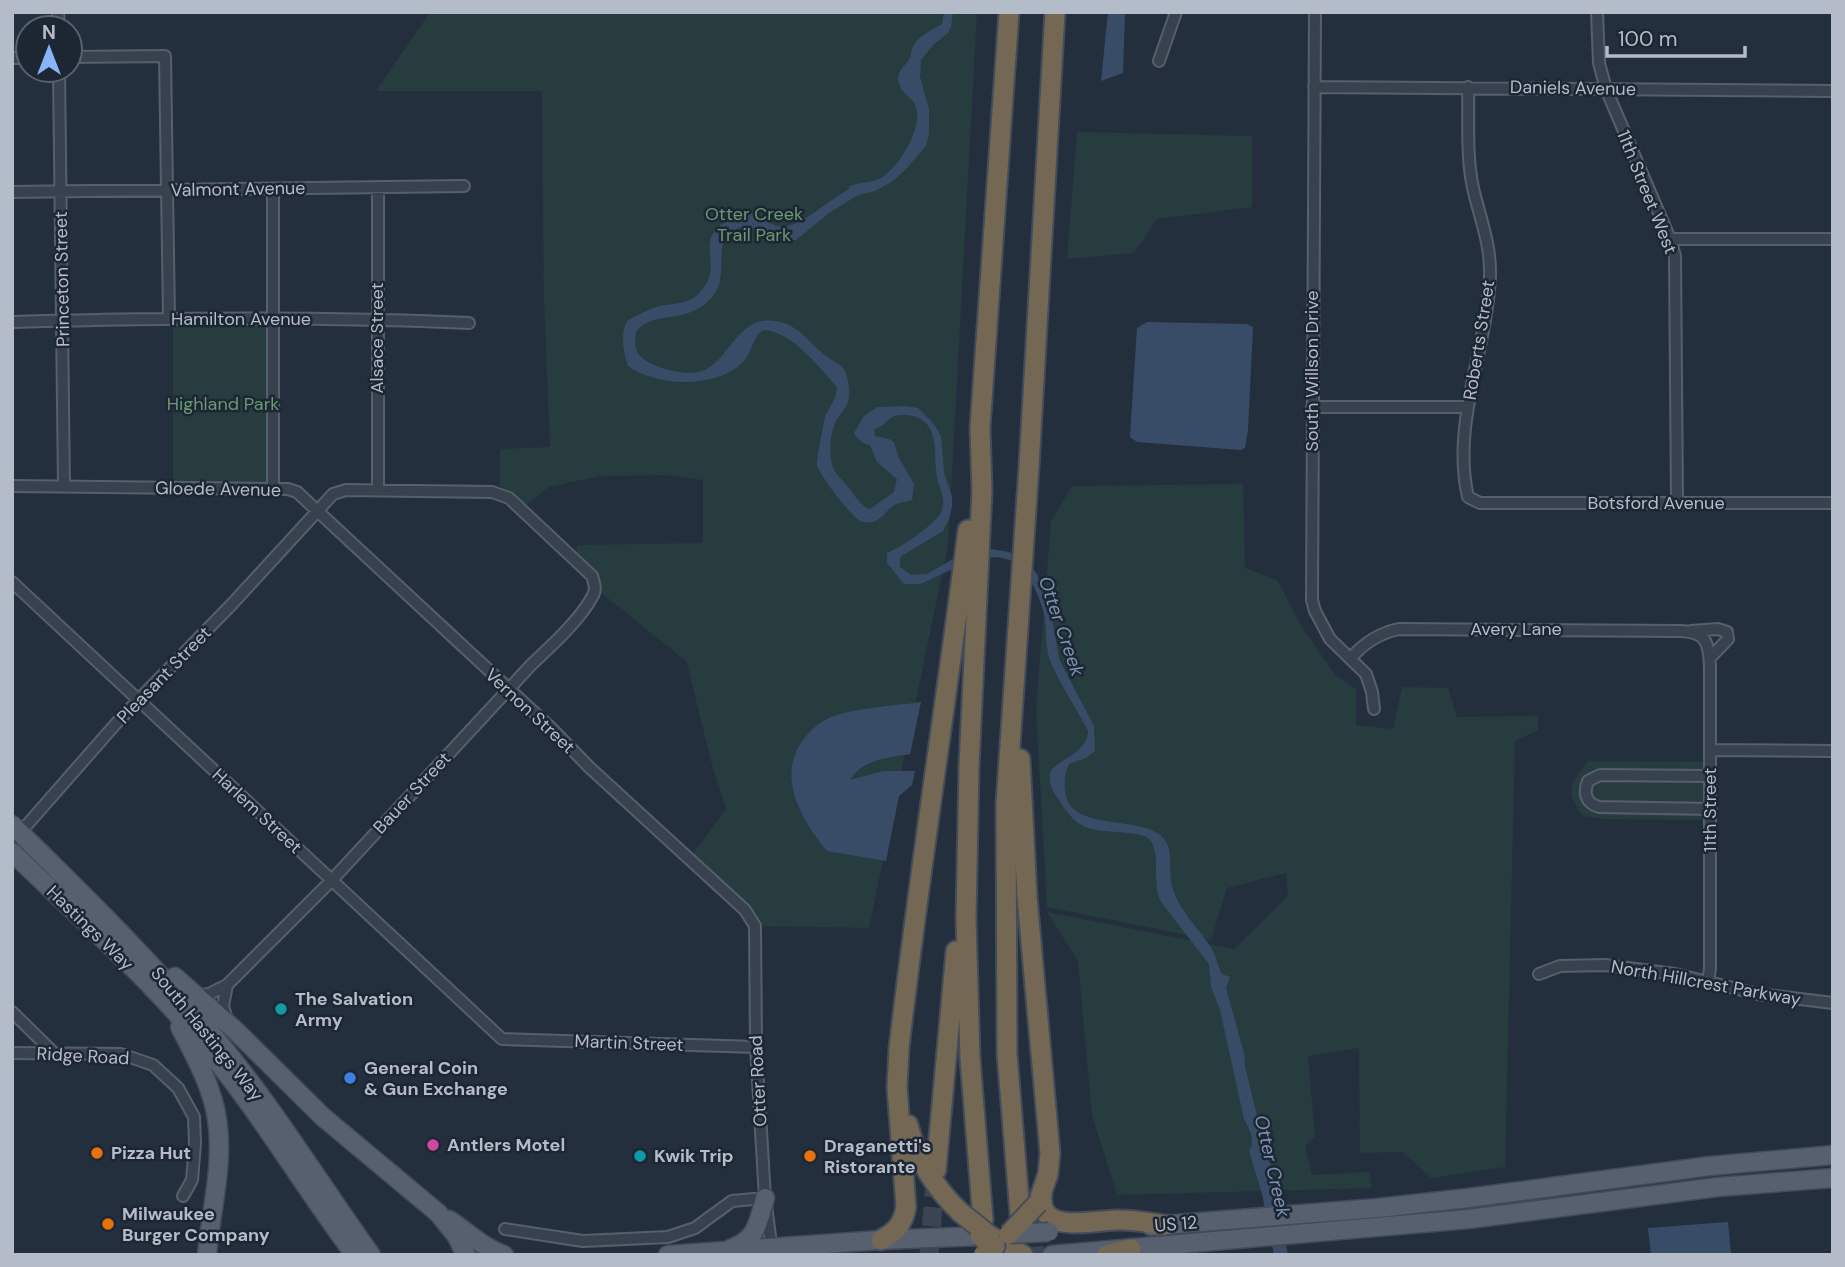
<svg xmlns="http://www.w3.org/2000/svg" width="1845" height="1267" viewBox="0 0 1845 1267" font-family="'DM Sans',sans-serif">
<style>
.green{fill:#263c3f}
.water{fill:#394c67}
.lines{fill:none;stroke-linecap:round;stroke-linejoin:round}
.motorway-tunnel{stroke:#3a4453;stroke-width:19;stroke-dasharray:19 10;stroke-linecap:butt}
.minor-casing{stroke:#565f6c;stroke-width:14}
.primary-casing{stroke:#414a57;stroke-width:21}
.motorway-casing{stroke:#434c59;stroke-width:23}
.minor{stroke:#38414e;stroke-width:10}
.primary{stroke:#56606e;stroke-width:18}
.motorway{stroke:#746855;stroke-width:19}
.primary-bridge-casing{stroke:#414a57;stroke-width:21;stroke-linecap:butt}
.motorway-bridge-casing{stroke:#434c59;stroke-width:23;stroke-linecap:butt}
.primary-bridge{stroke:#56606e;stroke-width:18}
.motorway-bridge{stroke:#746855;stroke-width:19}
.culture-dot{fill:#0f9aa8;stroke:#1d2633;stroke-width:2.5}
.shop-dot{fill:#3f7fe0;stroke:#1d2633;stroke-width:2.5}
.hotel-dot{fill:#d1479c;stroke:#1d2633;stroke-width:2.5}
.food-dot{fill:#e8710a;stroke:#1d2633;stroke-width:2.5}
.labels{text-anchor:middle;stroke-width:5;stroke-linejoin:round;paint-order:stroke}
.street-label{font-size:18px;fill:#b4bcc9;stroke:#1d2633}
.park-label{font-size:18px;fill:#6b9a76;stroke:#1d2633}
.poi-label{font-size:18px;font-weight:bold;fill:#b4bcc9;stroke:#1d2633;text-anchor:start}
.water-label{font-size:19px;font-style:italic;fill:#7c92b1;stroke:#1d2633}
</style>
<rect width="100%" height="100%" fill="#242f3e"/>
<path class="green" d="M 430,12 L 977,12 L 948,546 L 869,928 L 755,926 L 689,859 L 726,809 L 710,758 L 687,662 L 598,590 L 576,556 L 577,545 L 703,543 L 703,480 L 666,475 L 600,476 L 549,487 L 526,505 L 500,486 L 500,449 L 550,447 L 544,301 L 542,91 L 376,91 Z
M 1077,132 L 1252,136 L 1252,207 L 1157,219 L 1134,253 L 1067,259 Z
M 173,319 L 273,319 L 273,490 L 173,489 Z
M 1243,484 L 1245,568 L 1277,580 L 1301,625 L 1336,676 L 1356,689 L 1356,725 L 1393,729 L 1402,687 L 1448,688 L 1457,717 L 1538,716 L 1538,730 L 1515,741 L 1505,1167 L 1431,1178 L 1403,1152 L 1360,1153 L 1359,1048 L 1308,1056 L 1315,1137 L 1305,1146 L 1312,1175 L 1369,1172 L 1372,1188 L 1117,1195 L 1092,1115 L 1078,961 L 1047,912 L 1234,949 L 1288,896 L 1286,873 L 1227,888 L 1211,940 L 1047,907 L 1036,709 L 1051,521 L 1072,486 Z
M 1588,761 L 1710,762 L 1710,820 L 1602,819 L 1583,816 C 1564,791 1570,785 1588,761 Z"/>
<path class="water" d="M 944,12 L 953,12 L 951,27 L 948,33 L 933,45 L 921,60 L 920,77 L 929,109 L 929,134 L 926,146 L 907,168 L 893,181 L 875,191 L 858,195 L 829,213 L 796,240 L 778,240 L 749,226 C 704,231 733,271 713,296 C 688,327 654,308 636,332 C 635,339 634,347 638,353 C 646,367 687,377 702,371 C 724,363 732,335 753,324 C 762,319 774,320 784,323 C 799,328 810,342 822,353 C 828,359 838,362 843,368 C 849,376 851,396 847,405 C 844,411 838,416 835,423 C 830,435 828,457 834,470 C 837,476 844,481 848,487 C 854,494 860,506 870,509 L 894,492 L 897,479 L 877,462 L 870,445 C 863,444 858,440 854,433 L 864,416 L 877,407 L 906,406 L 918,408 L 933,423 L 941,436 L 944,473 L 952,496 L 952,507 L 949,519 L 943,531 L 903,555 L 900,558 L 900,567 L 911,575 L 927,574 L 960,555 L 985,548 L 1009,552 L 1028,564 L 1037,574 L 1052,617 L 1059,659 L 1094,726 L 1095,751 L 1086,758 L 1069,764 C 1065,772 1064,781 1065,790 C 1068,832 1135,815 1160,835 C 1176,848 1167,868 1172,886 C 1178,910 1199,928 1212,949 C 1217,957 1217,966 1222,974 L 1230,977 L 1226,988 L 1244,1053 L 1245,1066 L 1264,1145 L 1262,1151 L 1271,1165 L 1268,1171 L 1274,1180 L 1288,1255 L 1274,1255 L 1262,1194 L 1249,1151 C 1256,1140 1249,1129 1244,1119 L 1220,1010 L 1211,987 L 1209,964 L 1161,902 C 1151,883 1162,852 1149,839 C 1144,834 1134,834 1128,833 C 1091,829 1080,834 1059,800 C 1052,790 1047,782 1051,770 C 1063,758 1088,751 1088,731 C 1076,707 1060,685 1050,660 C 1044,644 1048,624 1042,607 C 1017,529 975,560 920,584 L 904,584 L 887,563 L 887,553 C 900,548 938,523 942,510 C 946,499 939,487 937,477 C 933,454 942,419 907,415 C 886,413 889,426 874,429 L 875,436 L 889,439 L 894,442 L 898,456 L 914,484 L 912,500 C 907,502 901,502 896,504 C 888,508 883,518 875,521 C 871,523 863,523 859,520 C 851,516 818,473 817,465 C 816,461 824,422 825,417 C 830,406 836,400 837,387 C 820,368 791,330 763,330 C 752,338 752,353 743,362 C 716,389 657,387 628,366 C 623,351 620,335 627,321 C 629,319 654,307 656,307 C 678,301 693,308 707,282 C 720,258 692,239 733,217 C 761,202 763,230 787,226 C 805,223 830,199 848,190 L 850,186 C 860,182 872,183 881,178 C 899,167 923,128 916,107 C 914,99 903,95 900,86 C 894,72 904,68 910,58 C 911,55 911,51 913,47 C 918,36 932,30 942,24 Z
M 1108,12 L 1125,12 L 1123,73 L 1101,81 Z
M 1147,322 L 1247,324 L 1253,327 L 1248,430 L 1245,448 L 1241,450 L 1137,442 L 1130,437 L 1137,328 Z
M 921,702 L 910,754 C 887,758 863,759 850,780 L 883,771 L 915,771 L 912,785 L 899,796 L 886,861 L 827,851 C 800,818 773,772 808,734 C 815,726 824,719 834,716 C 862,707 893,706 921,702 Z
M 1728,1222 L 1731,1255 L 1651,1255 L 1648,1228 Z"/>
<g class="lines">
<path class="motorway-tunnel" d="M 1031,1218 L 1035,1255
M 929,1255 L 936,1171"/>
<g class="minor-casing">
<path id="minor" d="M 58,12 L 59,28
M 1315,12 L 1312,600 L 1315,611 L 1330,639 L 1366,674 L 1372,692 L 1374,709
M 1597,12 L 1599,63 L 1606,89 L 1670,239 L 1675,256 L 1677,502
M 70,57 L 165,56 L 169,319
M 12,58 L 28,58
M 1159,61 L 1176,12
M 59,70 L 64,487
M 1314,87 L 1833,91
M 1468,87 C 1469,120 1466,155 1473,188 C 1480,218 1491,245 1490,276 C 1487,350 1451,424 1468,497 L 1480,503 L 1833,503
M 12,192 L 464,186
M 1670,239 L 1833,239
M 12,322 C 164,318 317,316 469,323
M 1312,407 L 1467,407
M 12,486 L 288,489 L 297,492 L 550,727 L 589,767 L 745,910 L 755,926 L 756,1047 L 765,1198 L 772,1251
M 273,490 L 273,189
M 378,490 L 378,187
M 12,582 L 502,1039 L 756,1047
M 1691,631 L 1718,629 L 1727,632 L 1728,639 L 1710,658
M 1351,658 C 1364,643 1379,633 1399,629 L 1680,631 C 1706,632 1709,642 1710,666 L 1710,969 L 1708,982
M 1710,750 L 1833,751
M 1710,776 L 1600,775 L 1588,781 C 1583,794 1586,803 1599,807 L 1711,809
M 12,842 L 120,719 L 233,603 L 333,494 L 346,490 L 492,492 L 509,498 L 592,576 C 594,583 597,590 592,597 C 580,620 550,647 531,665 L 332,880 L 227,985 L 209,994 L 196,995
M 1539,974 L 1560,966 L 1605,965 L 1675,974 L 1758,994 L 1833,1003
M 227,985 L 223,1006 L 227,1020
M 12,1012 L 54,1053
M 12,1053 L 121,1054 L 153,1065 L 178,1088 L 194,1117 L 195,1143 L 192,1180 L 183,1196
M 505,1229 L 583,1241 L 668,1237 L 695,1228 L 732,1201 L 765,1198"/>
</g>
<g class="primary-casing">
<path id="primary" d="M 12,825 C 86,897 160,970 225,1050 C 278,1115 322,1187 371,1255
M 12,852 C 76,914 147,976 203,1044 C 259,1110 303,1186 355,1255
M 175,977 L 236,1031 L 323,1117 L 438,1213 L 456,1235 L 466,1255
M 180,1027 C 195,1056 212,1086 217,1119 C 224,1163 211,1210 207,1255
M 449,1220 C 468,1232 483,1248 504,1255
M 1151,1226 L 1378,1208 L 1468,1198 L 1710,1166 L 1833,1155
M 730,1249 C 757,1240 758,1223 765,1198
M 668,1255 L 881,1240 L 980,1236
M 1052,1255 L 1469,1219 L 1718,1187 L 1833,1178"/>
</g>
<g class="motorway-casing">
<path id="motorway" d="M 1020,759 L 1027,897 L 1050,1153 L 1048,1174 L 1038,1203
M 908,1125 C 917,1160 935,1188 960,1212
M 936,1170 L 956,951
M 1042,1194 C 1037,1237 1096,1219 1121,1220 C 1136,1220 1150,1223 1165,1225
M 1020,1214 L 1007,1054 L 1006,804 L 1029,466 L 1055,12
M 983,1220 L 970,1058 L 966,918 L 969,766 L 982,491 L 980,428 L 1009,12
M 990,1236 L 1023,1255
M 881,1240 C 896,1232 903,1224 906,1207 L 897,1087 L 899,1048 C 919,875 946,703 968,530
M 1107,1255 L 1131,1249"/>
</g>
<use href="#minor" class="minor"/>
<use href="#primary" class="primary"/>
<use href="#motorway" class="motorway"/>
<g class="primary-bridge-casing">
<path id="primary-bridge" d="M 1009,1234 L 1049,1232"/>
</g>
<g class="motorway-bridge-casing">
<path id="motorway-bridge" d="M 960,1212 L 990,1236
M 1009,1234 L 1038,1203
M 980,1236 L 995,1246 L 983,1255"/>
</g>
<use href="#primary-bridge" class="primary-bridge"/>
<use href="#motorway-bridge" class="motorway-bridge"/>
</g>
<g class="culture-dot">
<circle cx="281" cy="1009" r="7"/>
<circle cx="640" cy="1156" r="7"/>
</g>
<circle class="shop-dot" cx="350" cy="1078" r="7"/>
<circle class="hotel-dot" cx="433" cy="1145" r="7"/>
<g class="food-dot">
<circle cx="97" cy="1153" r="7"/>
<circle cx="810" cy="1156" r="7"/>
<circle cx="108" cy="1224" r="7"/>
</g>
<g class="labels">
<g class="street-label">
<text transform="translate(1573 88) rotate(1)" y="6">Daniels Avenue</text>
<text transform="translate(238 189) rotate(-1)" y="6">Valmont Avenue</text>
<text transform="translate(1647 192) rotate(68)" y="6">11th Street West</text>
<text transform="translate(62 279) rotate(-91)" y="6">Princeton Street</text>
<text x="241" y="325">Hamilton Avenue</text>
<text transform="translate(377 338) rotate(-90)" y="6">Alsace Street</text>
<text transform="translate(1479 340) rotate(-81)" y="6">Roberts Street</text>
<text transform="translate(1312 371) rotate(-90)" y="6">South Willson Drive</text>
<text transform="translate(218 489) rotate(1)" y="6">Gloede Avenue</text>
<text x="1656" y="509">Botsford Avenue</text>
<text x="1516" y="635">Avery Lane</text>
<text transform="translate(164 675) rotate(-46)" y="6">Pleasant Street</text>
<text transform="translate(530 711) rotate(43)" y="6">Vernon Street</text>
<text transform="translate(412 793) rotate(-47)" y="6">Bauer Street</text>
<text transform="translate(1710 810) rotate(-90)" y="6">11th Street</text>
<text transform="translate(257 811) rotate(43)" y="6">Harlem Street</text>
<text transform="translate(90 928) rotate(44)" y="6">Hastings Way</text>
<text transform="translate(1706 983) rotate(10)" y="6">North Hillcrest Parkway</text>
<text transform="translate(207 1034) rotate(51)" y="6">South Hastings Way</text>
<text transform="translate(629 1043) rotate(2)" y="6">Martin Street</text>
<text transform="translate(83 1056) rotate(3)" y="6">Ridge Road</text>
<text transform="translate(758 1081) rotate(-93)" y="6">Otter Road</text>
<text transform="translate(1176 1224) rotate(-5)" y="6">US 12</text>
</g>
<g class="park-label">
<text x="754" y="220">Otter Creek<tspan x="754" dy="21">Trail Park</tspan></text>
<text x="223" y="410">Highland Park</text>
</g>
<g class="poi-label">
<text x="295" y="1005">The Salvation<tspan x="295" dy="21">Army</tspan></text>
<text x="364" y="1074">General Coin<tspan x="364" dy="21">&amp; Gun Exchange</tspan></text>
<text x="447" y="1151">Antlers Motel</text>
<text x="824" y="1152">Draganetti's<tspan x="824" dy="21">Ristorante</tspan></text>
<text x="111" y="1159">Pizza Hut</text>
<text x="654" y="1162">Kwik Trip</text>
<text x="122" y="1220">Milwaukee<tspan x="122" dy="21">Burger Company</tspan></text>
</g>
<g class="water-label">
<text transform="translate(1062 626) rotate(71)" y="7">Otter Creek</text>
<text transform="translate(1273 1166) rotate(77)" y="7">Otter Creek</text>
</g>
</g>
<rect width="1845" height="1267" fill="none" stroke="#b4bcc9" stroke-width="28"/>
<g transform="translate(49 49)"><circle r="33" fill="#1d2633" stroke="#59626f" stroke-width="2"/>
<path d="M0-5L12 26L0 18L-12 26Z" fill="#8ab4f8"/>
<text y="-10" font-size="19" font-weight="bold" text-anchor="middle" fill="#b4bcc9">N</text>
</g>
<path d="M1607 46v10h138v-10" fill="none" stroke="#b4bcc9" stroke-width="3.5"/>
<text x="1618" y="46" font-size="21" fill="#b4bcc9" stroke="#1d2633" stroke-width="5" paint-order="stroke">100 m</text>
</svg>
